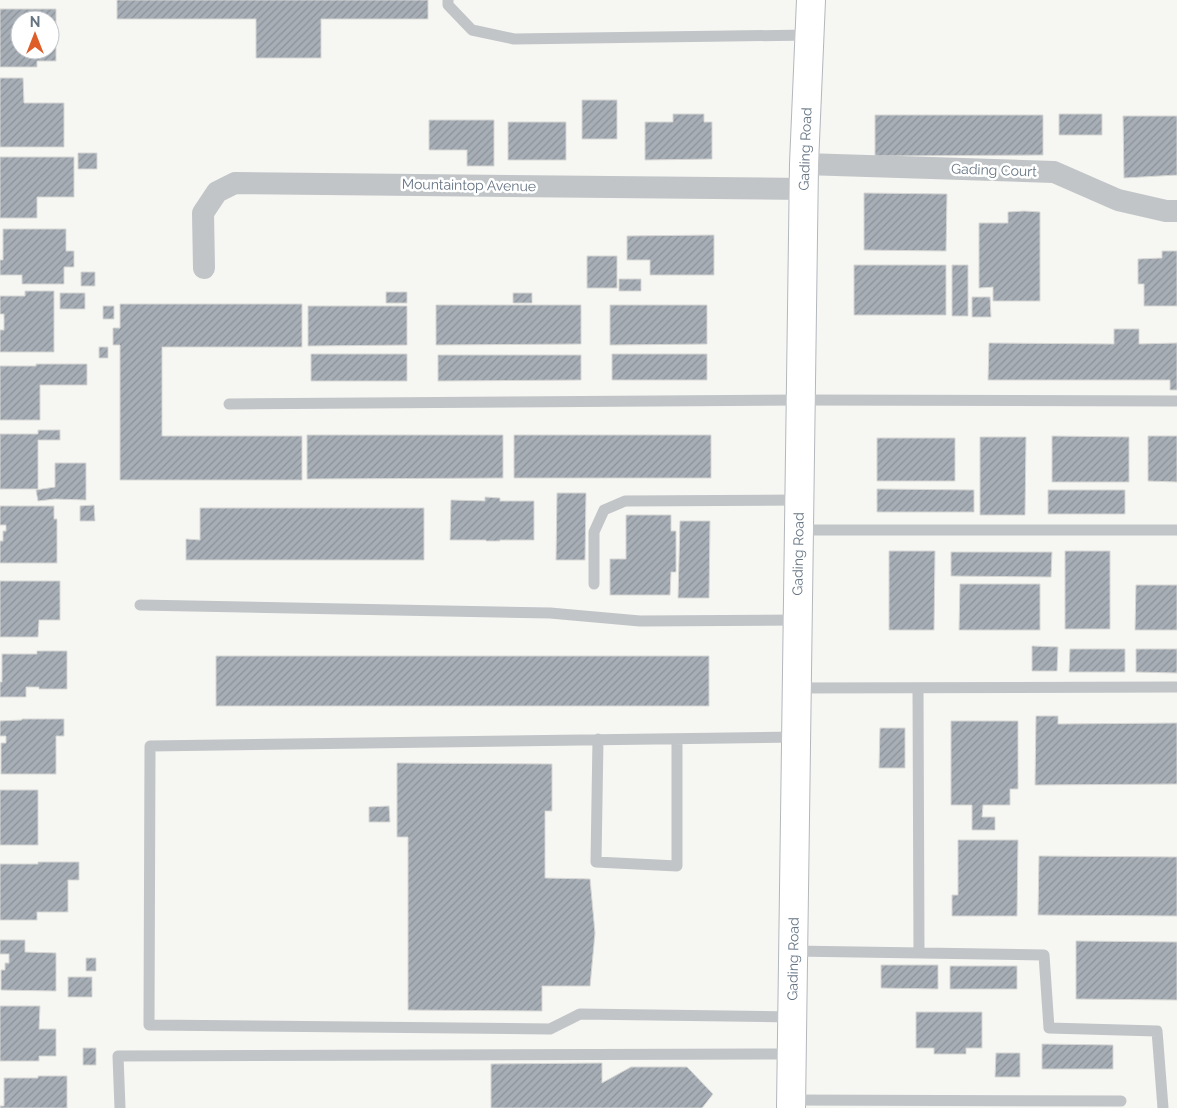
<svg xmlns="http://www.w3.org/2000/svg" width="1177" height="1108" viewBox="0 0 1177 1108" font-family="Raleway,sans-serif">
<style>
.building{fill:url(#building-hatch);stroke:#d7d7d5;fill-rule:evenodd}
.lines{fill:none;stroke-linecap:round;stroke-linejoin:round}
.secondary-casing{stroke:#b3b8bd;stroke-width:30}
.service{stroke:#c1c5c8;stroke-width:11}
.minor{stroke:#c1c5c8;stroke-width:22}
.secondary{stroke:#fff;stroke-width:28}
.labels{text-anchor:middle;stroke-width:5;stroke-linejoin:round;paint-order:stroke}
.street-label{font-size:14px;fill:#657483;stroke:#fff}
</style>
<defs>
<pattern id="building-hatch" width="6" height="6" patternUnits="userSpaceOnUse" patternTransform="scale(1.25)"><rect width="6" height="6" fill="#a7aeb5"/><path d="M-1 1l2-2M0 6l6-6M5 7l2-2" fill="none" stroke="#8c9299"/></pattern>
</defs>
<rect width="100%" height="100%" fill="#f6f6f2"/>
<path class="building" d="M 117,0 L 428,0 L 428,19 L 321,19 L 321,58 L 256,58 L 256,19 L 117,19 Z
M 0,9 L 56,9 L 56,61 L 37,61 L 37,67 L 0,67 ZM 20,20 L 50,20 L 50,50 L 20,50 Z
M 0,78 L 23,78 L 24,103 L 64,103 L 64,147 L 0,147 Z
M 582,100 L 617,100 L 617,139 L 582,139 Z
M 673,114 L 704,114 L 704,122 L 712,122 L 712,159 L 645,160 L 645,122 L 673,122 Z
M 1059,114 L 1102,114 L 1102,135 L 1059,135 Z
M 875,115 L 1043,115 L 1043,155 L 875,156 Z
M 1123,116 L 1177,116 L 1177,175 L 1124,178 Z
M 429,120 L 494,120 L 494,166 L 467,166 L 467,150 L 429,150 Z
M 508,122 L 566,122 L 566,160 L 508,160 Z
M 78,153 L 97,153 L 97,169 L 78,169 Z
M 0,157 L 74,157 L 74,197 L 37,197 L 37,218 L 0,218 Z
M 864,193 L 947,194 L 946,251 L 864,250 Z
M 1024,211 L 1040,212 L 1040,301 L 993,301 L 993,287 L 979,288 L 979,223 L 1008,223 L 1008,212 Z
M 3,229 L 66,229 L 66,251 L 74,251 L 74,267 L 64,267 L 64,284 L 22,284 L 22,275 L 0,275 L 0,260 L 3,260 Z
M 714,235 L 714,275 L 650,275 L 650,260 L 627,260 L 627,236 Z
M 1162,251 L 1177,251 L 1177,306 L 1144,306 L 1144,284 L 1138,284 L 1138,259 L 1162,258 Z
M 587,256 L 617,256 L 617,288 L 587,288 Z
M 854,265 L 946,265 L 946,315 L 854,315 Z
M 952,265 L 968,265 L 968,316 L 952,316 Z
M 81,272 L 95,272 L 95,286 L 81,286 Z
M 619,279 L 641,279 L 641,291 L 619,291 Z
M 25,291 L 54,291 L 54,352 L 0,352 L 0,330 L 4,330 L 4,314 L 0,314 L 0,296 L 25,296 Z
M 386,292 L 407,292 L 407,303 L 386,303 Z
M 60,293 L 85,293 L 85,309 L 60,309 Z
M 513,293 L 532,293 L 532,303 L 513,303 Z
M 972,297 L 990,297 L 991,317 L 972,317 Z
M 120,304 L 302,304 L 302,347 L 162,347 L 162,436 L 302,436 L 302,480 L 120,480 L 120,345 L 113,345 L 113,328 L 120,328 Z
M 436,305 L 581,305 L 581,344 L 436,345 Z
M 610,305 L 707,305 L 707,344 L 610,345 Z
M 103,306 L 114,306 L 114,319 L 103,319 Z
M 308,306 L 407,306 L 407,345 L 308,346 Z
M 1114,329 L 1139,329 L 1139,344 L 1177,343 L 1177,390 L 1170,390 L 1170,380 L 988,380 L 989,343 L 1114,344 Z
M 99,347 L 108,347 L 108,358 L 99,358 Z
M 311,354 L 407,354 L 407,381 L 311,381 Z
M 612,354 L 707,354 L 707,380 L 612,380 Z
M 438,355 L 581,355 L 581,380 L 438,381 Z
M 36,364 L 87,364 L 87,385 L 40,385 L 40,420 L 0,420 L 0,366 L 36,366 Z
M 38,430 L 60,430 L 60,440 L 38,440 L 38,489 L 0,489 L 0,434 L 38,434 Z
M 307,435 L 503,435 L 503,478 L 307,479 Z
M 514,435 L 711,435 L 711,478 L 514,478 Z
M 1052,436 L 1129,437 L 1129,482 L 1052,482 Z
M 1148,436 L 1177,436 L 1177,482 L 1148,481 Z
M 980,437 L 1026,437 L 1025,515 L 980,515 Z
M 877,438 L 955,438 L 955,481 L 877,481 Z
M 55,463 L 86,463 L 86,500 L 55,499 L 38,501 L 36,490 L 55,487 Z
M 877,489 L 974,490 L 974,512 L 877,512 Z
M 1048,490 L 1125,490 L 1125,514 L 1048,514 Z
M 557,493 L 586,493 L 585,560 L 556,560 Z
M 485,497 L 500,498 L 500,501 L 534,501 L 534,540 L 500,540 L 500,541 L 486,541 L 486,540 L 450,540 L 451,500 L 485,501 Z
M 94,505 L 95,521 L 80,521 L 80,506 Z
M 0,506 L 54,506 L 54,519 L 57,519 L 57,563 L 0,563 L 0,541 L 3,541 L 3,531 L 6,531 L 6,525 L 0,525 Z
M 200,508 L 424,508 L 424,560 L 186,560 L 186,539 L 200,540 Z
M 626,515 L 671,515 L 671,531 L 676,531 L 676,572 L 671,572 L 670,595 L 610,595 L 610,559 L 626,559 Z
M 680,521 L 710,521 L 709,598 L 678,598 Z
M 889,551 L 935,551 L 934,630 L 889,630 Z
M 1065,551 L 1110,551 L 1110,629 L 1065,629 Z
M 951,552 L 1052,552 L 1051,577 L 951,576 Z
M 0,581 L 60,581 L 60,620 L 39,620 L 38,637 L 0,637 Z
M 960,584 L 1040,584 L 1040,630 L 959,630 Z
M 1136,585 L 1177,585 L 1177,630 L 1135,630 Z
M 1032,646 L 1058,647 L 1057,671 L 1032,671 Z
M 1070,649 L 1125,649 L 1125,672 L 1069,672 Z
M 1136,649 L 1177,649 L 1177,673 L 1136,672 Z
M 37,651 L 67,651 L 67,689 L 39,689 L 39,687 L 26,687 L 26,697 L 0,697 L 0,682 L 2,682 L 2,654 L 37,654 Z
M 216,656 L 709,656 L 709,706 L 216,706 Z
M 1036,716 L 1058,716 L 1058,724 L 1177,723 L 1177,784 L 1035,785 Z
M 22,719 L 64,719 L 64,736 L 56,736 L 56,774 L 1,774 L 1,743 L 6,743 L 6,736 L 0,736 L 0,721 L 22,720 Z
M 951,721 L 1018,721 L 1018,789 L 1010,789 L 1010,805 L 983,805 L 982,817 L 995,817 L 995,830 L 972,830 L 972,805 L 951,805 Z
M 880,728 L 905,728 L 905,768 L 879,768 Z
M 397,763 L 552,764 L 552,811 L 545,811 L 545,878 L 590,879 L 595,933 L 590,986 L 542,986 L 542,1011 L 408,1010 L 408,837 L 397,837 Z
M 0,790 L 38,790 L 38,845 L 0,845 Z
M 389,806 L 390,822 L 369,822 L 369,807 Z
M 958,840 L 1018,840 L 1017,916 L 952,916 L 952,895 L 958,895 Z
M 1039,856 L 1177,857 L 1177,916 L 1038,915 Z
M 38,862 L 79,862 L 79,880 L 68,880 L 68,912 L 37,912 L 37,920 L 0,920 L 0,864 L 38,864 Z
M 0,940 L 25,940 L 25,952 L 56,953 L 56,991 L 1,990 L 1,970 L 5,970 L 5,963 L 9,963 L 9,954 L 0,954 Z
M 1076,941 L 1177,942 L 1177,1000 L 1076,999 Z
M 86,958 L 96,958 L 96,971 L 86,971 Z
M 881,965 L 938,965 L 938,989 L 881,988 Z
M 950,966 L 1017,966 L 1017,989 L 950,989 Z
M 68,977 L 92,977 L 92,997 L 68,997 Z
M 0,1006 L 40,1006 L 39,1029 L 56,1029 L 56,1056 L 39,1056 L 39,1061 L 0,1061 Z
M 916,1012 L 982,1012 L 982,1048 L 966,1048 L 966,1054 L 934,1054 L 934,1048 L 916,1048 Z
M 1042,1044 L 1113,1045 L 1113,1069 L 1042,1069 Z
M 83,1048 L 96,1048 L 96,1065 L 83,1065 Z
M 996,1053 L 1020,1053 L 1020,1077 L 995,1077 Z
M 602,1063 L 602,1083 L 631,1067 L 687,1067 L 713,1094 L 702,1108 L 491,1108 L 491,1064 Z
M 38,1076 L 67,1076 L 67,1108 L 0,1108 L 0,1106 L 4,1106 L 4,1078 L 38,1078 Z"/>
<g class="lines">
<g class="secondary-casing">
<path id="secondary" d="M 791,1108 L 804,164 L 811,0"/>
</g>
<path class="service" d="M 448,0 L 448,5 L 472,30 L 514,39 L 809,35
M 229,404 L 801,400 L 1177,401
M 799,530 L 1177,530
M 594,584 L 594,532 L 604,510 L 625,501 L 799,500
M 140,605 L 550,613 L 640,621 L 798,620
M 796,688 L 1177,687
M 918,688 L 919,953
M 598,739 L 596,862 L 677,866 L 677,739
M 793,951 L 1044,955 L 1049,1028 L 1157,1031 L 1163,1108
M 792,1017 L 580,1014 L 550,1029 L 149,1025 L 150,746 L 796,737
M 791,1100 L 1121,1101
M 120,1108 L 118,1056 L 791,1054"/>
<path class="minor" d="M 804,164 L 1054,172 L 1118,200 L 1166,211 L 1177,211
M 204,268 L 203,213 L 217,192 L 235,183 L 804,189"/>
<use href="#secondary" class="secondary"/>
</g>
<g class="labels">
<g class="street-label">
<text transform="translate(805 149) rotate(-88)" y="5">Gading Road</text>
<text transform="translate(994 170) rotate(2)" y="5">Gading Court</text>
<text transform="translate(469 185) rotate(1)" y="5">Mountaintop Avenue</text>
<text transform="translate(798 554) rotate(-89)" y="5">Gading Road</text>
<text transform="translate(793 959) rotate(-89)" y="5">Gading Road</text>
</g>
</g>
<g transform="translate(35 35)"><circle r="24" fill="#ffffff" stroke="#c1c7cd"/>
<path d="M0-4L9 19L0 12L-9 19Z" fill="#de5e2a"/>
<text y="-8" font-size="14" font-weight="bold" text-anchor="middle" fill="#657483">N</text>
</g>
</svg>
